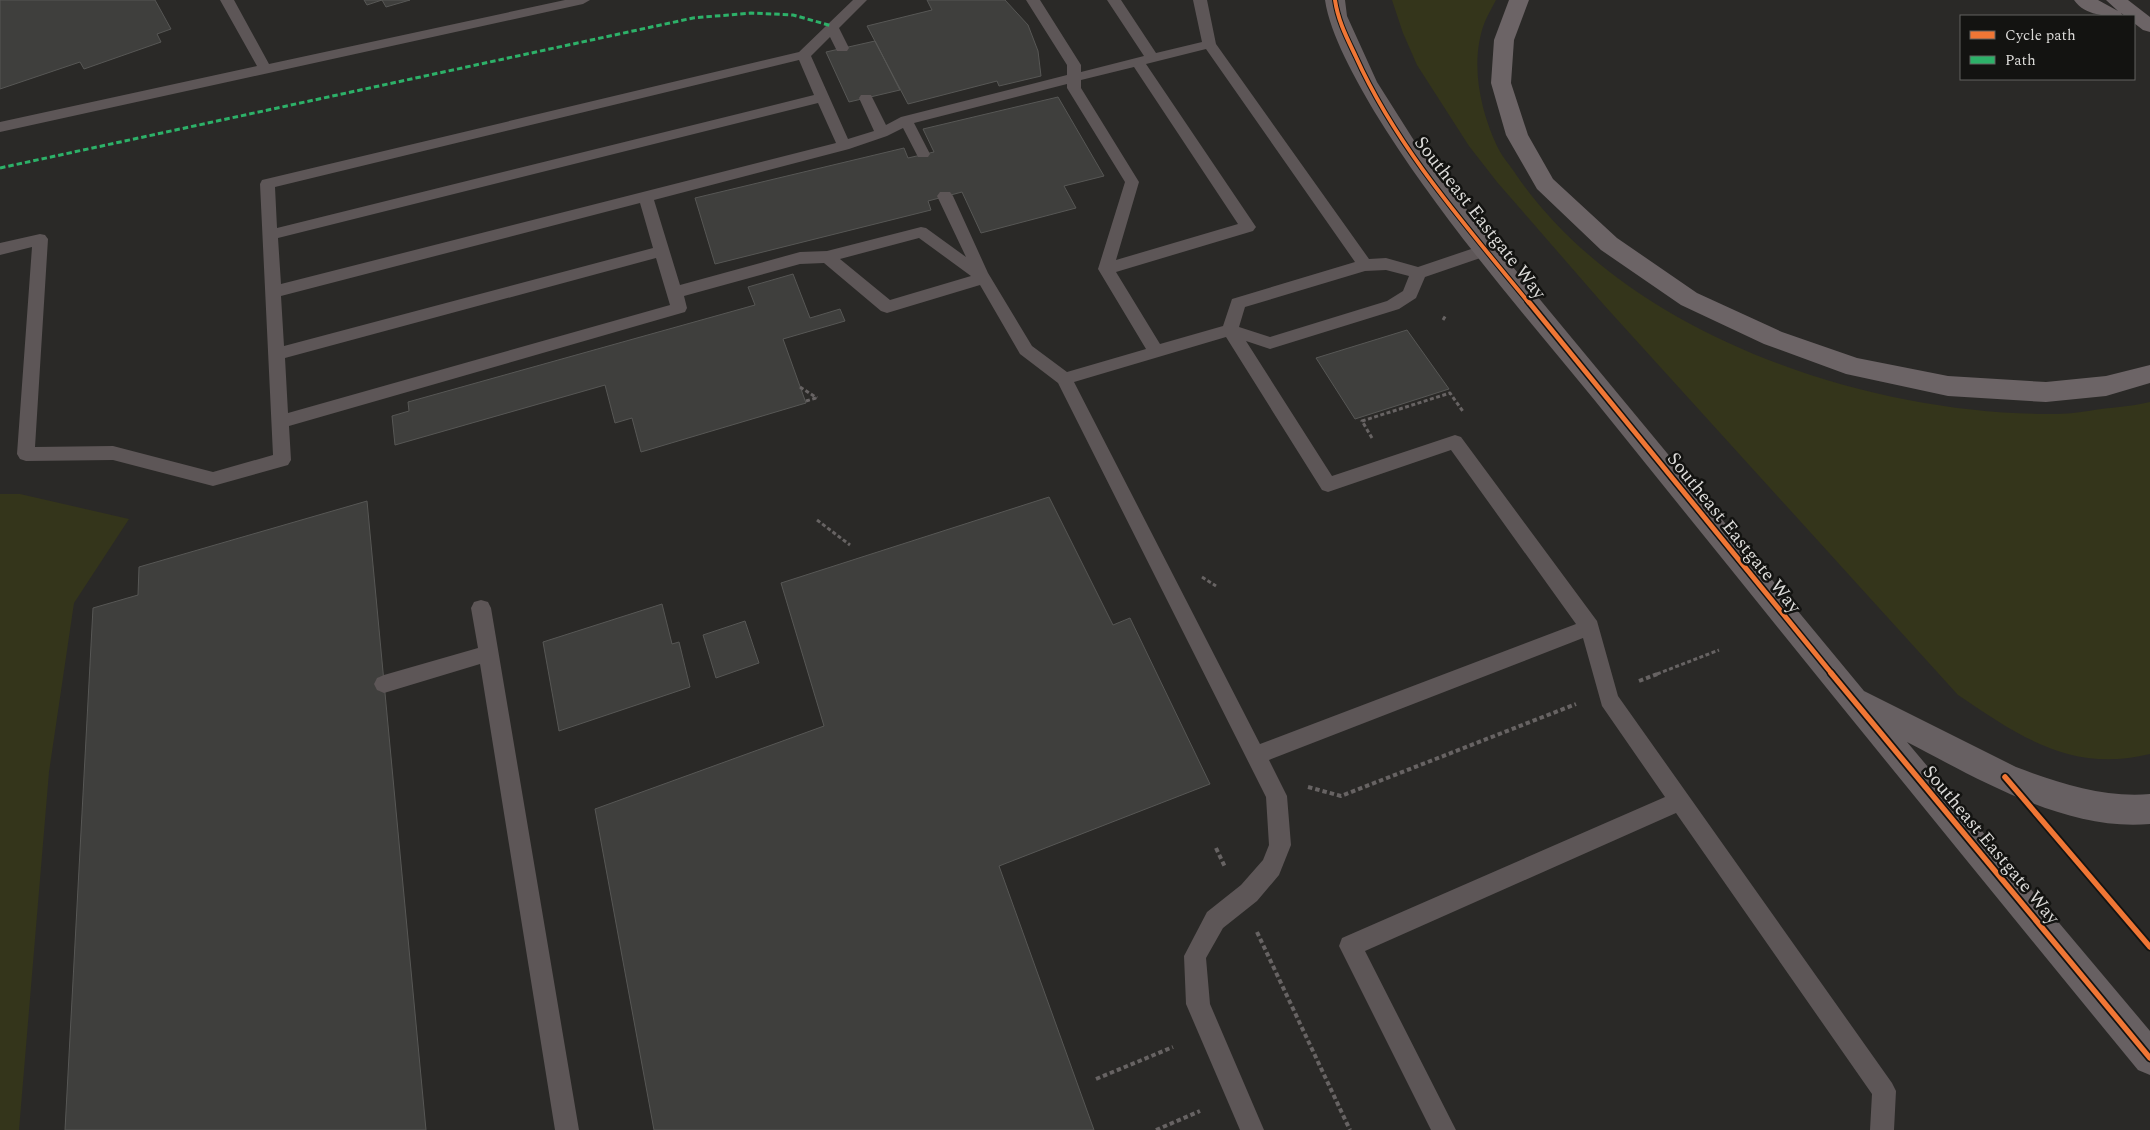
<svg xmlns="http://www.w3.org/2000/svg" width="2150" height="1130" viewBox="0 0 2150 1130" font-family="Spectral,serif">
<style>
.green{fill:#34351b}
.building{fill:#3f3f3d;stroke:#575755}
.lines{fill:none;stroke-linecap:round;stroke-linejoin:round}
.path-far1{stroke:#676363;stroke-width:3;stroke-dasharray:4 2.5;stroke-linecap:butt}
.path{stroke:#676363;stroke-width:4;stroke-dasharray:4.5 3;stroke-linecap:butt}
.service{fill:#5d5657;fill-rule:evenodd}
.secondary{fill:#676062;fill-rule:evenodd}
.motorway{fill:#6c6466;fill-rule:evenodd}
.quiet{stroke:#2db169;stroke-width:3;stroke-dasharray:5.5 3;stroke-linecap:butt}
.cycleway-far2-casing{stroke:#131311;stroke-width:6}
.cycleway-far1-casing{stroke:#131311;stroke-width:8}
.cycleway-casing{stroke:#131311;stroke-width:9}
.cycleway-far2{stroke:#f07635;stroke-width:4}
.cycleway-far1{stroke:#f07635;stroke-width:5}
.cycleway{stroke:#f07635;stroke-width:5.5}
.labels{text-anchor:middle;stroke-width:5;stroke-linejoin:round;paint-order:stroke}
.street-label{font-size:19px;fill:#dcdbd9;stroke:#131311}
</style>
<rect width="100%" height="100%" fill="#2a2927"/>
<path class="green" d="M 1392,0 L 1496,0 C 1492,8 1487,16 1484,24 C 1470,63 1480,110 1497,146 C 1502,157 1511,166 1517,176 C 1628,336 1869,416 2057,414 C 2071,414 2087,411 2101,409 C 2117,407 2134,406 2150,402 L 2150,754 C 2072,773 2020,737 1958,695 L 1604,305 L 1497,182 L 1469,146 L 1417,65 L 1403,33 Z
M 0,494 L 20,494 L 129,519 L 74,603 L 49,772 L 19,1130 L 0,1130 Z"/>
<path class="building" d="M 0,0 L 155,0 L 171,29 L 157,34 L 161,42 L 84,69 L 80,62 L 0,89 Z
M 364,0 L 410,0 L 386,7 L 382,0 L 367,5 Z
M 927,0 L 1005,0 L 1028,25 L 1038,51 L 1041,76 L 999,86 L 997,81 L 908,104 L 867,26 L 932,10 Z
M 875,41 L 900,90 L 849,102 L 826,52 Z
M 1058,97 L 1104,176 L 1064,186 L 1076,208 L 981,233 L 962,192 L 928,201 L 931,210 L 715,264 L 695,198 L 904,148 L 908,158 L 934,152 L 923,129 Z
M 793,274 L 810,318 L 840,309 L 845,321 L 783,339 L 806,403 L 641,452 L 632,418 L 615,423 L 605,385 L 395,445 L 392,416 L 409,411 L 408,402 L 755,305 L 748,287 Z
M 1407,330 L 1449,389 L 1355,419 L 1316,358 Z
M 1049,497 L 1113,625 L 1130,618 L 1210,784 L 999,866 L 1094,1130 L 654,1130 L 595,809 L 824,726 L 781,583 Z
M 367,501 L 426,1130 L 65,1130 L 93,608 L 138,595 L 139,567 Z
M 662,604 L 672,644 L 679,642 L 690,687 L 559,731 L 543,642 Z
M 745,621 L 759,663 L 716,678 L 703,635 Z"/>
<g class="lines">
<path class="path-far1" d="M 1443,320 L 1446,315
M 800,387 L 817,398
M 806,401 L 816,398
M 1372,438 L 1362,421 L 1450,393 L 1464,413
M 817,520 L 850,545
M 1202,577 L 1216,586
M 1657,674 L 1719,650"/>
<path class="path" d="M 1639,681 L 1660,673
M 1308,787 L 1341,796 L 1576,704
M 1216,848 L 1225,867
M 1257,932 L 1350,1130
M 1096,1079 L 1173,1047
M 1156,1130 L 1200,1111"/>
<path class="service" d="M 220,0 L 234,0 L 269,64 L 565,0 L 590,0 L 583,4 L 0,132 L 0,122 L 257,66 Z
M 853,0 L 867,0 L 839,28 L 849,48 L 847,51 L 837,51 L 830,37 L 811,56 L 848,139 L 874,131 L 859,98 L 861,95 L 871,95 L 886,125 L 901,117 L 1067,75 L 1067,65 L 1026,0 L 1040,0 L 1081,65 L 1081,72 L 1144,56 L 1107,0 L 1121,0 L 1156,53 L 1202,42 L 1193,0 L 1207,0 L 1216,44 L 1369,259 L 1386,258 L 1418,267 L 1486,244 L 1492,246 L 1494,250 L 1492,254 L 1425,277 L 1416,298 L 1399,309 L 1270,349 L 1246,341 L 1332,476 L 1455,435 L 1461,437 L 1597,621 L 1618,696 L 1892,1083 L 1896,1091 L 1894,1130 L 1870,1130 L 1872,1094 L 1676,813 L 1365,951 L 1456,1130 L 1431,1130 L 1339,946 L 1342,938 L 1665,797 L 1602,706 L 1583,638 L 1269,760 L 1287,796 L 1291,845 L 1279,875 L 1257,901 L 1223,928 L 1206,958 L 1210,1004 L 1264,1130 L 1240,1130 L 1186,1004 L 1184,956 L 1207,912 L 1241,885 L 1263,860 L 1269,845 L 1266,797 L 1058,383 L 1020,354 L 980,285 L 887,313 L 881,311 L 824,263 L 800,264 L 684,296 L 687,308 L 685,312 L 289,426 L 291,460 L 288,465 L 213,486 L 113,460 L 26,461 L 20,459 L 17,454 L 32,247 L 0,255 L 0,243 L 40,234 L 45,235 L 48,239 L 35,447 L 113,446 L 213,472 L 273,455 L 260,184 L 262,180 L 799,52 ZM 1206,49 L 1355,262 L 1232,299 L 1223,326 L 1160,344 L 1116,272 L 1253,231 L 1256,227 L 1146,64 ZM 799,60 L 814,95 L 277,228 L 275,187 ZM 1134,67 L 1238,224 L 1116,260 L 1139,182 L 1081,88 L 1081,80 ZM 1067,84 L 1067,88 L 1125,182 L 1098,269 L 1146,349 L 1067,372 L 1032,346 L 988,273 L 953,196 L 950,192 L 940,192 L 937,196 L 966,257 L 926,228 L 921,227 L 827,251 L 800,252 L 680,285 L 654,200 L 849,149 L 887,136 L 903,128 L 918,157 L 928,157 L 930,154 L 914,123 ZM 818,103 L 836,143 L 281,284 L 278,238 ZM 640,203 L 653,248 L 284,346 L 281,296 ZM 919,238 L 971,276 L 890,300 L 840,259 ZM 656,258 L 670,305 L 288,413 L 285,358 ZM 1386,270 L 1409,276 L 1403,291 L 1387,301 L 1270,337 L 1239,327 L 1245,307 L 1365,271 ZM 1226,337 L 1322,490 L 1328,492 L 1451,450 L 1576,624 L 1260,744 L 1074,382 Z
M 481,600 L 488,602 L 491,608 L 579,1130 L 555,1130 L 480,664 L 384,693 L 377,690 L 374,684 L 377,678 L 384,675 L 478,648 L 471,608 L 474,602 Z"/>
<path class="secondary" d="M 1325,0 L 1345,0 L 1347,16 L 1377,82 L 1420,150 L 1494,244 L 1864,691 L 2016,767 C 2058,783 2104,798 2150,794 L 2150,824 C 2067,832 1978,779 1907,742 L 2150,1031 L 2150,1075 L 2138,1070 C 1963,857 1790,643 1617,428 C 1534,325 1443,224 1374,111 C 1356,80 1330,35 1325,0 Z"/>
<path class="motorway" d="M 1509,0 L 1529,0 L 1514,40 L 1511,83 L 1528,135 L 1553,179 L 1617,238 L 1697,293 L 1782,332 L 1857,358 L 1948,376 L 2046,382 L 2106,376 L 2150,365 L 2150,383 L 2106,396 L 2046,402 L 1948,396 L 1846,374 L 1764,344 L 1681,305 L 1601,250 L 1537,189 L 1506,135 L 1491,83 L 1494,40 Z
M 2074,0 L 2098,0 L 2118,11 L 2106,0 L 2128,0 L 2150,17 L 2150,32 L 2143,30 L 2134,23 L 2134,16 L 2125,16 L 2121,13 L 2123,16 C 2106,16 2085,16 2074,0 Z"/>
<path class="quiet" d="M 0,168 L 693,18 L 751,13 L 793,15 L 832,26"/>
<g class="cycleway-far2-casing">
<path id="cycleway-far2" d="M 1335,0 C 1338,21 1347,38 1356,57 C 1397,148 1466,226 1529,303"/>
</g>
<g class="cycleway-far1-casing">
<path id="cycleway-far1" d="M 1528,301 L 1832,674"/>
</g>
<g class="cycleway-casing">
<path id="cycleway" d="M 1831,673 L 2150,1058
M 2005,777 L 2150,947"/>
</g>
<use href="#cycleway-far2" class="cycleway-far2"/>
<use href="#cycleway-far1" class="cycleway-far1"/>
<use href="#cycleway" class="cycleway"/>
</g>
<g class="labels">
<g class="street-label">
<text transform="translate(1481 217) rotate(52)" y="7">Southeast Eastgate Way</text>
<text transform="translate(1735 532) rotate(51)" y="7">Southeast Eastgate Way</text>
<text transform="translate(1992 844) rotate(50)" y="7">Southeast Eastgate Way</text>
</g>
</g>
<rect x="1960" y="15" width="175" height="65" fill="#131311" stroke="#636361"/>
<rect x="1970" y="31" width="25" height="8" fill="#f07635" stroke="#636361"/>
<text x="2005" y="40" font-size="15" fill="#dcdbd9">Cycle path</text>
<rect x="1970" y="56" width="25" height="8" fill="#2db169" stroke="#636361"/>
<text x="2005" y="65" font-size="15" fill="#dcdbd9">Path</text>
</svg>
